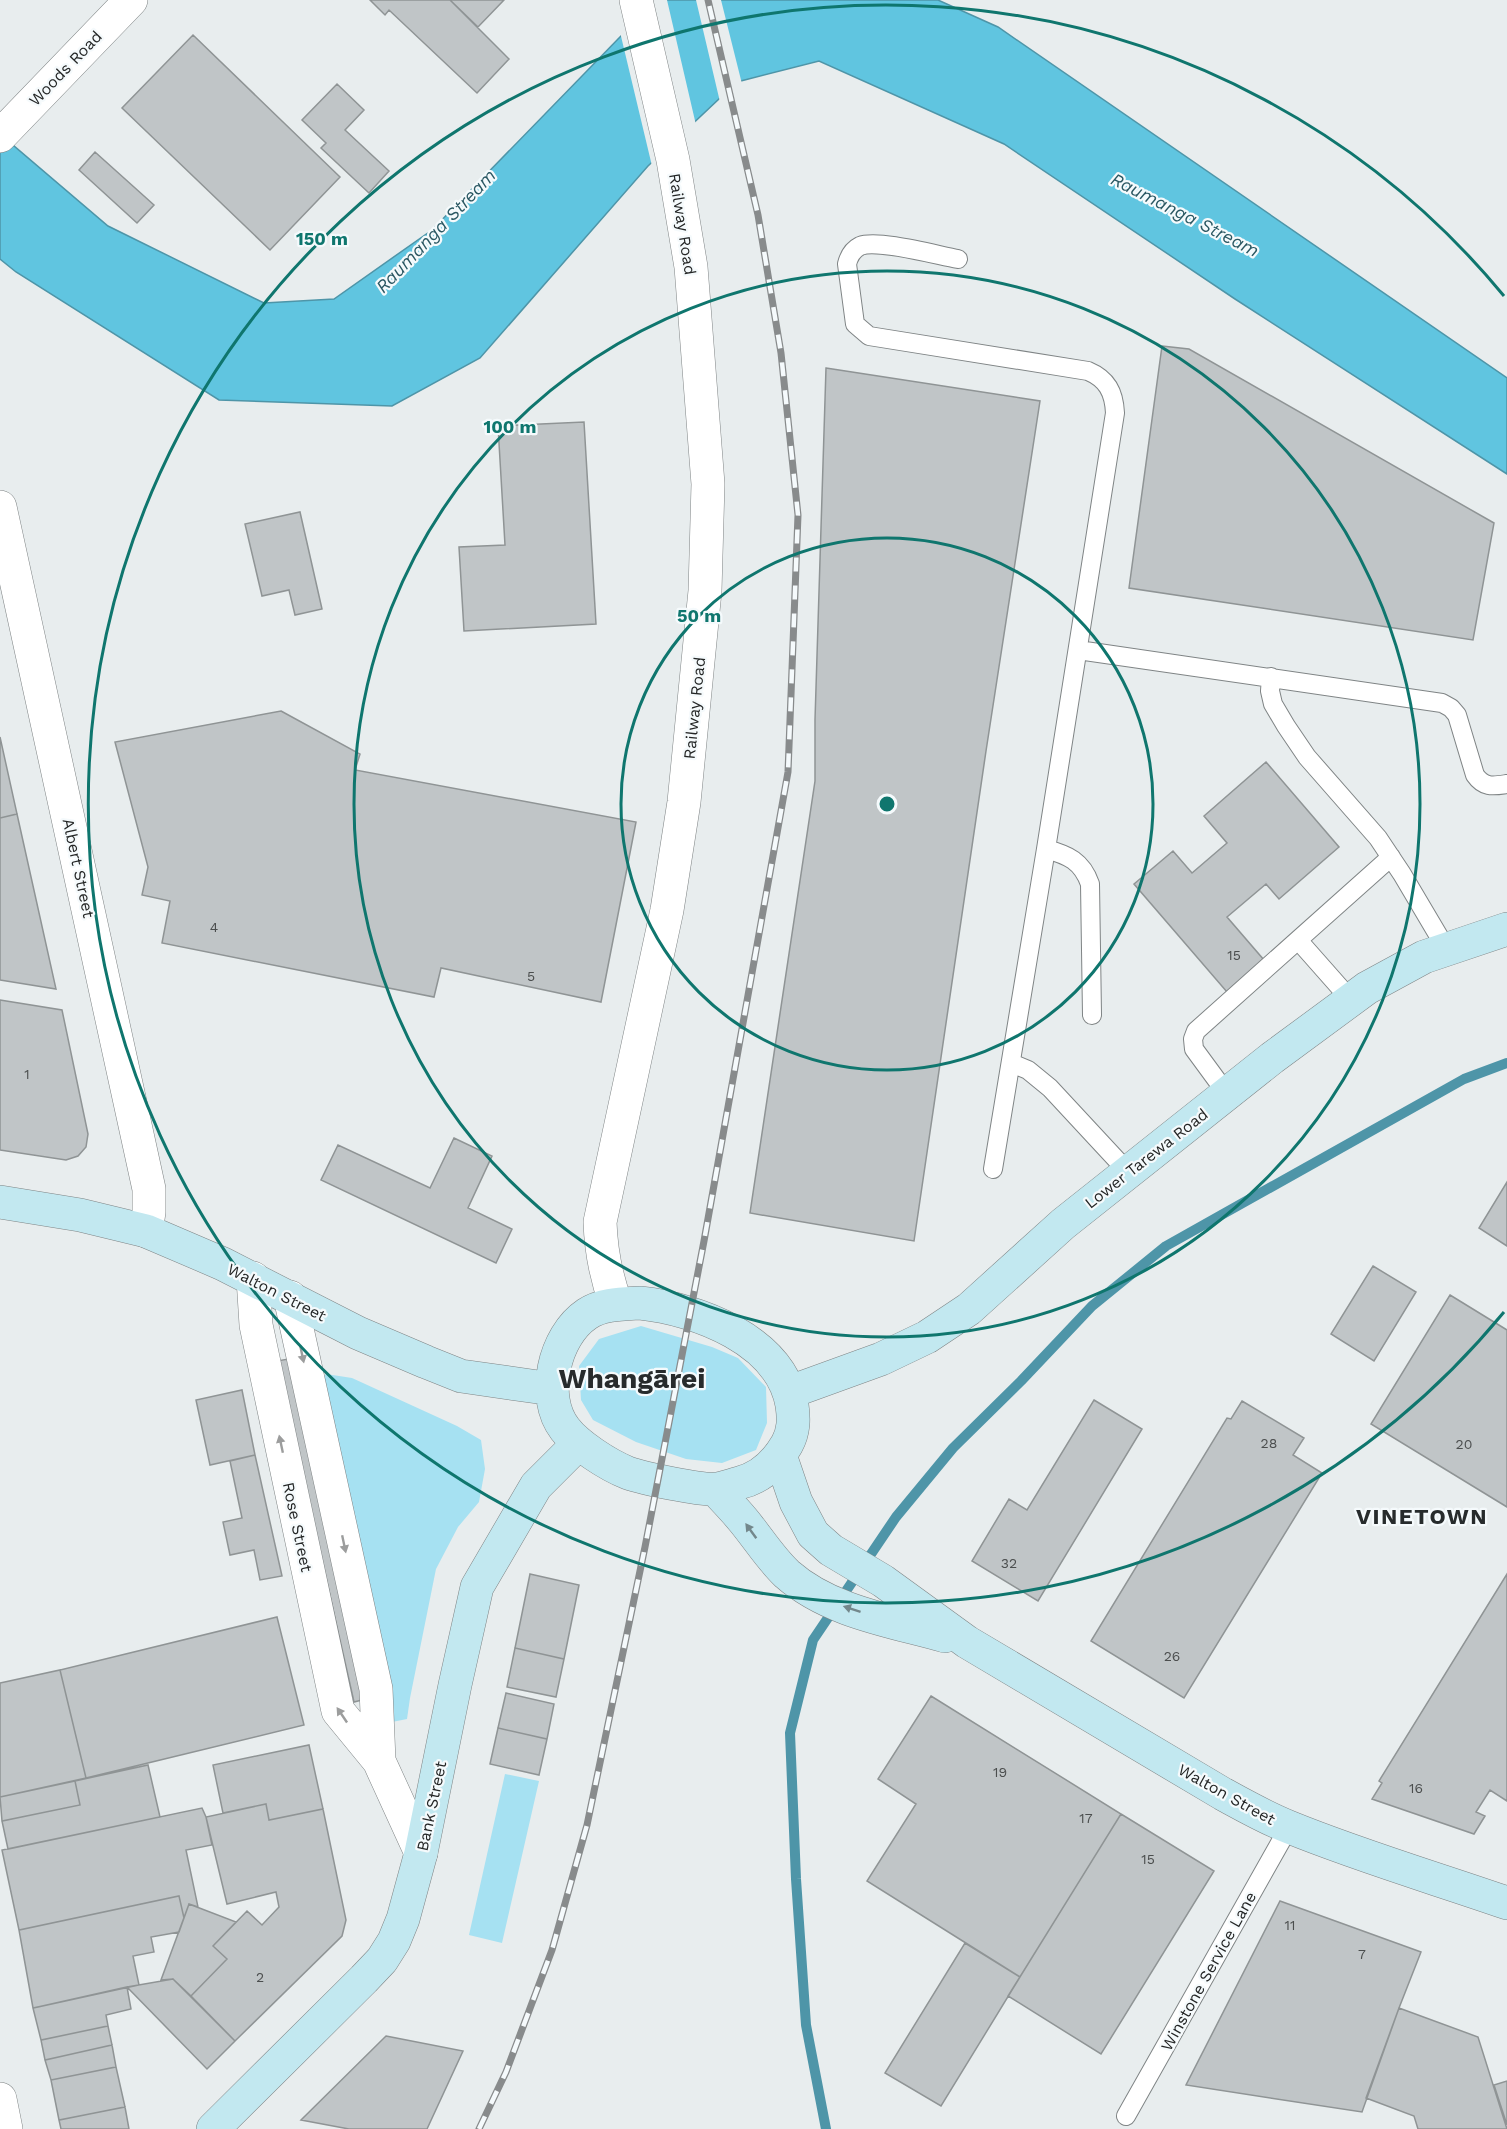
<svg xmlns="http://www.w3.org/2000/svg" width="1507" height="2129" viewBox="0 0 1507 2129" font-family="'Work Sans',sans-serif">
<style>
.green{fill:#a6e1f2}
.water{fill:#60c5e0;stroke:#4e95a8;stroke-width:1.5}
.pier{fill:#e8edee}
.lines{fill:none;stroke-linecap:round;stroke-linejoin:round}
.stream{stroke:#4e95a8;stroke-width:10}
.building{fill:#c0c5c7;stroke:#8f9495;stroke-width:1.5}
.service-casing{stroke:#7f8485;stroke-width:20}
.minor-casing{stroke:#7f8485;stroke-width:34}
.tertiary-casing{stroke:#7f8485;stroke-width:34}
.secondary-casing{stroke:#7f8485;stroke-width:34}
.service{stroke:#fff;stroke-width:18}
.minor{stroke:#fff;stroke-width:33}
.tertiary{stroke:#fff;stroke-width:33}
.secondary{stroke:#c2e8f0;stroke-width:33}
.rail-casing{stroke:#888b8c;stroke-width:7}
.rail{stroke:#f5fafc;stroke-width:4.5;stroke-dasharray:14;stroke-linecap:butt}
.oneway{fill:#9c9d9d}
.oneway2{fill:#73878b}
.ring{fill:none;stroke:#0f766e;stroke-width:3}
.labels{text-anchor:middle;stroke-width:4.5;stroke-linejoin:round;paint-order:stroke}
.number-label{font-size:14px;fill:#4b4e4e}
.street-label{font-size:16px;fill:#242626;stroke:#f5fafc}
.water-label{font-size:18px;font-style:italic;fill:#2b5863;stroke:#f5fafc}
.district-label{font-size:22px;font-weight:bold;letter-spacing:1.5px;fill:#272b2c;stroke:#f5fafc}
.town-label{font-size:28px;font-weight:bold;fill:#272b2c;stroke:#f5fafc}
.centre{fill:#0f766e;stroke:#f5fafc;stroke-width:3}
.ring-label{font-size:18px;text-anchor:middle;font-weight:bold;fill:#0f766e;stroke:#f5fafc;stroke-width:4.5;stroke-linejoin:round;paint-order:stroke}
</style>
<rect width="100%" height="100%" fill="#e8edee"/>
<path class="green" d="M 641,1326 L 712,1347 L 738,1358 L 766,1387 L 767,1423 L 756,1450 L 722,1463 L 686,1459 L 636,1442 L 593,1420 L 581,1400 L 579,1366 L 599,1339 Z
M 326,1374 L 352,1378 L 457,1426 L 481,1440 L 485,1469 L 479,1502 L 458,1527 L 436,1569 L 410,1698 L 407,1719 L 392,1722 L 318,1384 Z
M 505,1774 L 539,1781 L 502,1943 L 469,1935 Z"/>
<path class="water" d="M 656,0 L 938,0 L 998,27 L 1507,378 L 1507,474 L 1235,299 L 1004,144 L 819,61 L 737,82 L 648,166 L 480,358 L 392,406 L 219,400 L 16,272 L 0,259 L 0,134 L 108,226 L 264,303 L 334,299 L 432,230 Z"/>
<path class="pier" d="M 652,0 L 667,0 L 696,125 L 652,166 L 620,32 Z
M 696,0 L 721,0 L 742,84 L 720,102 Z"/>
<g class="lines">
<path class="stream" d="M 826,2129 L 806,2025 L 796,1879 L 790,1733 L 813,1640 L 896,1517 L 953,1448 L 1021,1381 L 1092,1306 L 1166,1246 L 1464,1079 L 1507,1063"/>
</g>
<path class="building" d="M 370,0 L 450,0 L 509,59 L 477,93 L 389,10 L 385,15 Z
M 450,0 L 504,0 L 478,27 Z
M 193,35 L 340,177 L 270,250 L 122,108 Z
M 337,84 L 364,110 L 345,130 L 389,171 L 369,193 L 321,148 L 326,143 L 302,120 Z
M 95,152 L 154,205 L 137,223 L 79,170 Z
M 1162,346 L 1189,349 L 1494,523 L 1473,640 L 1129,588 Z
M 826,368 L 1040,401 L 986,751 L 914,1241 L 750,1213 L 815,781 L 815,720 Z
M 584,422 L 596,624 L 464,631 L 459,547 L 505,545 L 498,426 Z
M 300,512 L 322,609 L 295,615 L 289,590 L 262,596 L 245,524 Z
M 281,711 L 360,754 L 355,770 L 636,822 L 601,1002 L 441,968 L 434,997 L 162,943 L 170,901 L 142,895 L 148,867 L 115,742 Z
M 0,737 L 17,814 L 0,818 Z
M 1266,762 L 1339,847 L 1279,899 L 1266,884 L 1227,917 L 1264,960 L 1227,992 L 1134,884 L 1173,851 L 1192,873 L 1227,843 L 1204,816 Z
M 17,814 L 56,989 L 0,980 L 0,818 Z
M 0,1000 L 62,1010 L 88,1134 L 86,1147 L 78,1156 L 66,1160 L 0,1150 Z
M 454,1138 L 492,1156 L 468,1208 L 512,1229 L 496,1263 L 321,1180 L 338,1145 L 430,1188 Z
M 1507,1182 L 1507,1246 L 1479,1228 Z
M 1373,1266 L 1416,1292 L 1374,1361 L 1331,1334 Z
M 1450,1295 L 1507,1330 L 1507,1507 L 1371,1424 Z
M 288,1359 L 366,1699 L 354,1702 L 277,1361 Z
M 242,1390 L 255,1455 L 210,1465 L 196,1400 Z
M 1094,1400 L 1142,1429 L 1038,1601 L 972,1561 L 1009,1499 L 1027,1510 Z
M 1242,1401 L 1304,1438 L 1293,1455 L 1322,1473 L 1184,1698 L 1091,1641 L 1227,1418 L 1231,1419 Z
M 255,1455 L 282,1576 L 260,1580 L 254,1550 L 230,1555 L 223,1522 L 242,1518 L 230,1461 Z
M 530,1574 L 579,1585 L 564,1659 L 515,1648 Z
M 1507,1574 L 1507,1801 L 1490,1790 L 1476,1812 L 1485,1816 L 1474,1834 L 1372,1799 L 1382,1783 L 1379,1781 Z
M 277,1617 L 304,1725 L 86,1778 L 60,1670 Z
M 515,1648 L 564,1659 L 556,1697 L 507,1687 Z
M 60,1670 L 86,1778 L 0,1797 L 0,1683 Z
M 506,1693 L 554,1704 L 547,1739 L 498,1728 Z
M 931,1696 L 1121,1814 L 1020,1977 L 867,1881 L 916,1804 L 878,1779 Z
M 498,1728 L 547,1739 L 539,1775 L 490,1764 Z
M 309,1745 L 323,1809 L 269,1820 L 266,1804 L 223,1813 L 213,1765 Z
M 148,1765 L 160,1817 L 8,1849 L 2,1821 L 80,1805 L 75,1781 Z
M 75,1781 L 80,1805 L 2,1821 L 0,1797 Z
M 266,1804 L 269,1820 L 323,1809 L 346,1920 L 342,1936 L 235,2041 L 191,1996 L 227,1959 L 213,1946 L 247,1911 L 262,1925 L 279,1907 L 276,1892 L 227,1904 L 206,1817 Z
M 202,1808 L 206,1817 L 212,1845 L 186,1850 L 198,1907 L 189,1904 L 184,1918 L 179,1896 L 19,1930 L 2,1850 Z
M 1121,1814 L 1214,1871 L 1101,2054 L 1008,1996 Z
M 179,1896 L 184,1918 L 179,1932 L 151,1937 L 154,1952 L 133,1956 L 139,1985 L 33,2008 L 19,1930 Z
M 1280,1901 L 1421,1952 L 1399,2008 L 1362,2112 L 1186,2085 Z
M 189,1904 L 236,1922 L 213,1946 L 227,1959 L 191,1996 L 173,1979 L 161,1980 Z
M 965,1943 L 1020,1977 L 941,2106 L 885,2073 Z
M 173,1979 L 235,2041 L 207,2069 L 127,1987 Z
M 127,1987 L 131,2009 L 106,2015 L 108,2026 L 41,2040 L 33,2008 Z
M 1399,2008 L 1478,2037 L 1507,2129 L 1418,2129 L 1414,2116 L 1366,2098 Z
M 108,2026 L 112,2045 L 45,2060 L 41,2040 Z
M 386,2036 L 463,2051 L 427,2129 L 349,2129 L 301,2120 Z
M 112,2045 L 116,2067 L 51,2080 L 45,2060 Z
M 116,2067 L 125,2107 L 59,2120 L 51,2080 Z
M 1507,2081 L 1507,2125 L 1494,2085 Z
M 125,2107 L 129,2129 L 61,2129 L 59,2120 Z"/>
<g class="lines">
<g class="service-casing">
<path id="service" d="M 958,259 C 936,255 878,239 860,246 C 852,250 849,256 847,264 L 855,324 L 869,336 L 1088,371 C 1107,379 1114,392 1115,413 L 1046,849 L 993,1169
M 1078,650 L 1442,703 L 1451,708 L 1457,715 L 1475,775 C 1484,788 1493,786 1507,784
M 1271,677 L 1270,691 L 1273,704 L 1286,726 L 1307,757 L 1378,838 L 1402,874 L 1447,950
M 1046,849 C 1068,855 1082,861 1090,884 L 1092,1015
M 1298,940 L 1351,1000
M 1011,1063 L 1028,1070 L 1050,1088 L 1128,1172
M 1227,1094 L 1194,1049 L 1193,1039 L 1196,1031 L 1391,857
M 1126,2116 L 1289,1827"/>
</g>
<g class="minor-casing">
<path id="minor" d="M 253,1278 L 256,1325 L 338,1711 L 379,1761 L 421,1853
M 290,1297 L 376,1689 L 379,1761
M 0,2099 L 6,2129"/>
</g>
<g class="tertiary-casing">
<path id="tertiary" d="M 0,136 L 131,0
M 0,507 L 149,1189 L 149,1212 L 146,1231
M 616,1304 C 606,1277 601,1251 600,1222 L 667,910 L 684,802 L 705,591 L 708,484 L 691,267 L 673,160 L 636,0"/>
</g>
<g class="secondary-casing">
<path id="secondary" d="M 0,1202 L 80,1215 L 146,1231 L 223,1264 L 358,1333 L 426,1362 L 461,1376 L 552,1389
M 640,1303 C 697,1309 781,1340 792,1405 C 794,1419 794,1431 787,1444 C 776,1463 761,1478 739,1483 C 732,1485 724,1488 717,1489 C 703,1491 642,1478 628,1473 C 608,1465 577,1445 565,1429 C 540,1397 554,1336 587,1314 C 602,1304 622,1304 640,1303 Z
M 790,1392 L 881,1359 L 927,1337 L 969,1309 L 1063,1224 L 1272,1058 L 1367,988 L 1424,957 L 1507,929
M 780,1455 L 796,1502 L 813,1534 L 831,1550 L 883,1581 L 967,1642 L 1223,1794 C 1245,1806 1266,1818 1289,1827 C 1360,1856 1435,1878 1507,1903
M 715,1489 C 724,1499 734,1509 743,1520 C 758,1538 770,1558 787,1574 C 830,1612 892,1621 945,1636
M 213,2129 L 364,1979 L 382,1960 L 394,1941 L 403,1919 L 421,1853 L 455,1685 L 477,1587 L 536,1486 L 579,1443"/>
</g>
<use href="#service" class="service"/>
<use href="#minor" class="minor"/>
<use href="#tertiary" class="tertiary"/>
<use href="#secondary" class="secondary"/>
<g class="rail-casing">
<path id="rail" d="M 479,2129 L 506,2072 L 552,1950 L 587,1825 L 645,1547 L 704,1241 L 788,772 L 798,515 L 781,353 L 758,215 L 708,0"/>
</g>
<use href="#rail" class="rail"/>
</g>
<defs><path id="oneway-solid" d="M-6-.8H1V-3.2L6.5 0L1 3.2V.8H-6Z" transform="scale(1.5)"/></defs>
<g class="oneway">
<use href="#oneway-solid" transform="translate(302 1354) rotate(78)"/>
<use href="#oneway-solid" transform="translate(281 1444) rotate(-102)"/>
<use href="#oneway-solid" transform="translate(344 1544) rotate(78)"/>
<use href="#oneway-solid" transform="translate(342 1715) rotate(-124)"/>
</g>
<g class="oneway2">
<use href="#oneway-solid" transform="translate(751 1531) rotate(-126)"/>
<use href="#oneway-solid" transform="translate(852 1609) rotate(-162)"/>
</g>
<g class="ring">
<circle cx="887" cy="804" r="266"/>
<circle cx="887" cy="804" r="533"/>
<path d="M1504 1312A799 799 0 1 1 1504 296"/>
</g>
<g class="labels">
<g class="number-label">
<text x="214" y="932">4</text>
<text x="1234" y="960">15</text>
<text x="531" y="981">5</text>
<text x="27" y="1079">1</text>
<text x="1269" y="1448">28</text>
<text x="1464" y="1449">20</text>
<text x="1009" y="1568">32</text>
<text x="1172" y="1661">26</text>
<text x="1000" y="1777">19</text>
<text x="1416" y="1793">16</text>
<text x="1086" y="1823">17</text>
<text x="1148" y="1864">15</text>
<text x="1290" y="1930">11</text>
<text x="1362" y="1959">7</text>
<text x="260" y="1982">2</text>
</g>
<g class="street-label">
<text transform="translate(65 68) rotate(-46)" y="6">Woods Road</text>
<text transform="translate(683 224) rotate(81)" y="6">Railway Road</text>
<text transform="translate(694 708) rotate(-84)" y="6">Railway Road</text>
<text transform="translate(79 868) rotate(78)" y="6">Albert Street</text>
<text transform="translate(1146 1158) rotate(-38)" y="6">Lower Tarewa Road</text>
<text transform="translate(277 1292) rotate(27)" y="6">Walton Street</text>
<text transform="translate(298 1527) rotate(78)" y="6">Rose Street</text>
<text transform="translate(1227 1794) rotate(29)" y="6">Walton Street</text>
<text transform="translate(431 1806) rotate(-78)" y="6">Bank Street</text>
<text transform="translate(1208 1971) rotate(-61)" y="6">Winstone Service Lane</text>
</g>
<g class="water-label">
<text transform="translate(1185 215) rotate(27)" y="6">Raumanga Stream</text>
<text transform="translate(436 231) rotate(-46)" y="6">Raumanga Stream</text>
</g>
<g class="district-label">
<text x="1422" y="1524">VINETOWN</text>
</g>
<g class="town-label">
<text x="632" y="1388">Whangārei</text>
</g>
</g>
<circle cx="887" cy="804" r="9" class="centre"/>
<g class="ring-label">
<text x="322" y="245">150 m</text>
<text x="510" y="433">100 m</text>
<text x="699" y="622">50 m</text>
</g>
</svg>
